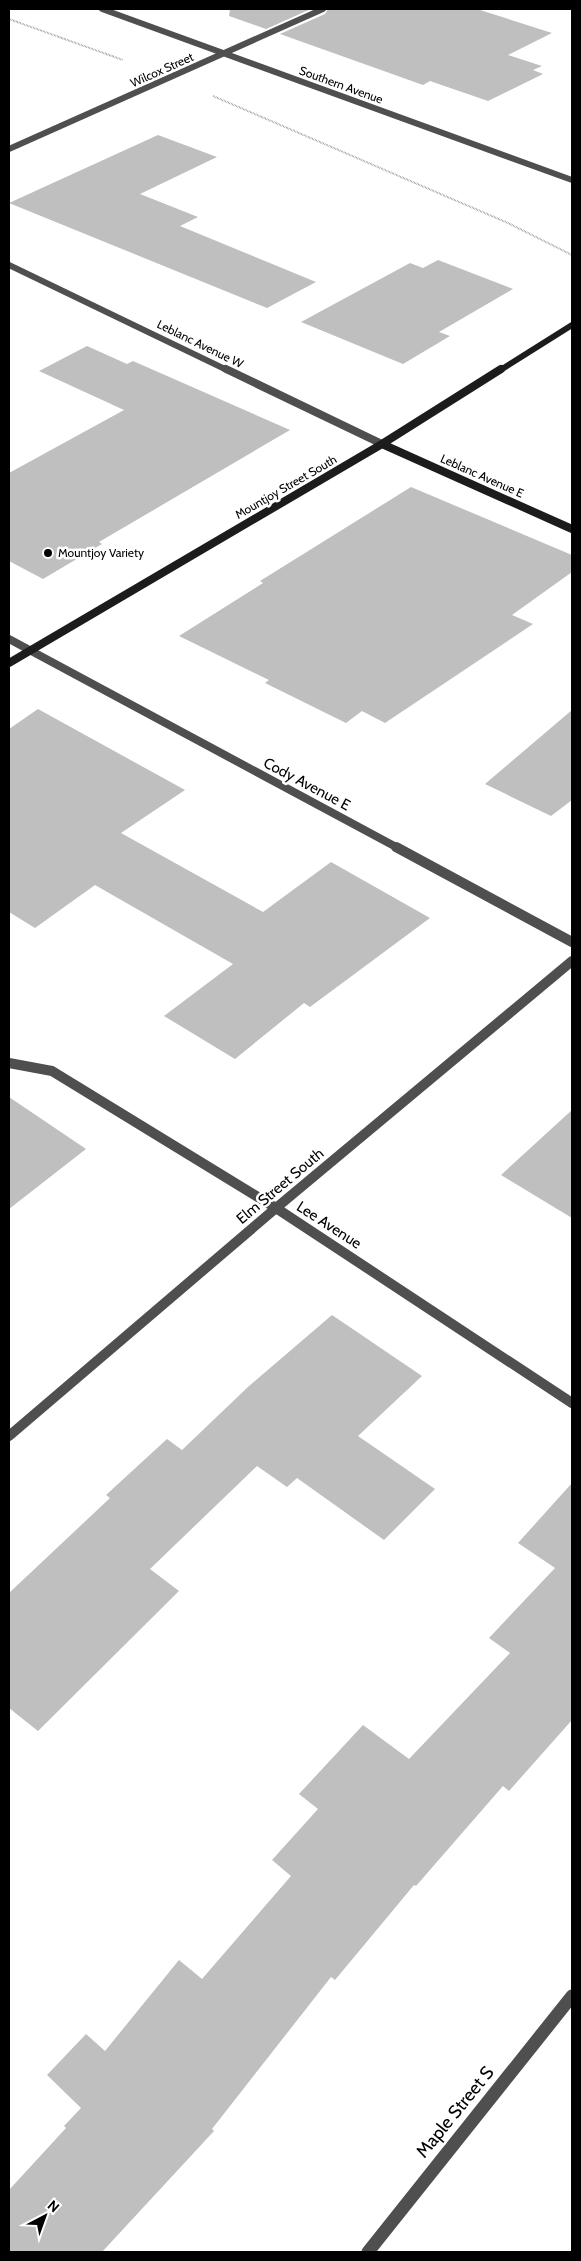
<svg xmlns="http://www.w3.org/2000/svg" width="581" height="2261" viewBox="0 0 581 2261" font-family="Cabin,sans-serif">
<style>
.building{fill:#bfbfbf}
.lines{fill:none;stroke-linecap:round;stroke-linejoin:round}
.path{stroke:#717171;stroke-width:2;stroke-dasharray:0.5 1;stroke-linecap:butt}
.street-far3{stroke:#4f4f4f;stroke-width:6}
.street-far2{stroke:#4f4f4f;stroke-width:8}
.street-far1{stroke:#4f4f4f;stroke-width:10}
.street{stroke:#4f4f4f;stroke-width:13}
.secondary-far1{stroke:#1c1c1c;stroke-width:6}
.secondary{stroke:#1c1c1c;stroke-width:8}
.poi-dot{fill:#000;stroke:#fff;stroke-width:2}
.labels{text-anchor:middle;stroke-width:5;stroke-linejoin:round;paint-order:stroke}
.far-street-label{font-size:12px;fill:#000;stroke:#fff}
.far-poi-label{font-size:12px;fill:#000;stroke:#fff;text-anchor:start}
.street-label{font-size:15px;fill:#000;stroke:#fff}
.near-street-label{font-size:18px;fill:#000;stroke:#fff}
</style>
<rect width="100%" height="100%" fill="#fff"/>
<path class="building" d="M 230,9 L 311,9 L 266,29 L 229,16 Z
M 328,9 L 477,9 L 552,33 L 508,55 L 542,66 L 533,70 L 543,74 L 488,101 L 430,81 L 423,85 L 280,34 L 325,14 Z
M 158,135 L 217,157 L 140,194 L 198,217 L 180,226 L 316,282 L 267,308 L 9,203 Z
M 438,260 L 513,289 L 439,332 L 450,336 L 403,364 L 301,322 L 410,263 L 423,268 Z
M 87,346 L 127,364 L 133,361 L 290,430 L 99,542 L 102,544 L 43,579 L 9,561 L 9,473 L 124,410 L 39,371 Z
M 411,487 L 572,555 L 572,572 L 512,615 L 533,624 L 385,723 L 362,711 L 346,723 L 265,683 L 269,680 L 179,636 L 263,583 L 260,581 Z
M 38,709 L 185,790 L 121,833 L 263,912 L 331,862 L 430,918 L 310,1007 L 304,1003 L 235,1059 L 164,1016 L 233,964 L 95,885 L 35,928 L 9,912 L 9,729 Z
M 572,710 L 572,800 L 551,816 L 485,784 Z
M 9,1097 L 86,1149 L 9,1209 Z
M 572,1110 L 572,1218 L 501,1175 Z
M 332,1315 L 422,1376 L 358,1436 L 435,1489 L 384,1540 L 297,1478 L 287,1487 L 257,1466 L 150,1569 L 179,1591 L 38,1731 L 9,1708 L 9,1593 L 110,1498 L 106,1495 L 167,1439 L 182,1450 L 249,1386 Z
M 572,1483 L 572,1720 L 509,1791 L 503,1786 L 416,1886 L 414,1885 L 335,1980 L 331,1977 L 212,2129 L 214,2131 L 102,2252 L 9,2252 L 9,2190 L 66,2128 L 64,2126 L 81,2108 L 47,2075 L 86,2034 L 105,2051 L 179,1960 L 202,1979 L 291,1876 L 272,1860 L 318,1809 L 299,1794 L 363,1725 L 409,1759 L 510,1653 L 489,1638 L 555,1568 L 518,1543 Z"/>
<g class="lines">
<path class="path" d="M 9,19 L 123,60
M 213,96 L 508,223 L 572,255"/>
<path class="street-far3" d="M 102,9 L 572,180
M 9,149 L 323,9
M 9,265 L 229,371"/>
<path class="street-far2" d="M 226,369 L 382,444
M 9,639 L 398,848"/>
<path class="street-far1" d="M 396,847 L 572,942
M 9,1063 L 52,1071 L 276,1208 L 572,1403
M 9,1436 L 276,1208 L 572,961"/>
<path class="street" d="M 368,2252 L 572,1996"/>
<path class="secondary-far1" d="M 499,371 L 572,325"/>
<path class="secondary" d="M 382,444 L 572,529
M 9,663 L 382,444 L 501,369"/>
</g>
<circle class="poi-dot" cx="48" cy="553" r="5"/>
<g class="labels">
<g class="far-street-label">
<text transform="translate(162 70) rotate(-24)" y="4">Wilcox Street</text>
<text transform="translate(341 85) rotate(20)" y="4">Southern Avenue</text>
<text transform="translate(200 344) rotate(26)" y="4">Leblanc Avenue W</text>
<text transform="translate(482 476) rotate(24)" y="4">Leblanc Avenue E</text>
<text transform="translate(286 487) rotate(-30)" y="4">Mountjoy Street South</text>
</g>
<g class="far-poi-label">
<text x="58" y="557">Mountjoy Variety</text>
</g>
<g class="street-label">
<text transform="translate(307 784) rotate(28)" y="5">Cody Avenue E</text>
<text transform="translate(280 1186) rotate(-40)" y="5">Elm Street South</text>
<text transform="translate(329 1225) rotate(33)" y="5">Lee Avenue</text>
</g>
<g class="near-street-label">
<text transform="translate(455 2112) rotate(-51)" y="6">Maple Street S</text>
</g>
</g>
<rect width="581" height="2261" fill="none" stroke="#000000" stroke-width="20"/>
<g transform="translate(45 2216) rotate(41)" stroke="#ffffff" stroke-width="4" paint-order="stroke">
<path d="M0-4L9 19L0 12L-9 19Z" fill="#000000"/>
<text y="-8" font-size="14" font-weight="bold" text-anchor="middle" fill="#000000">N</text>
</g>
</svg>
